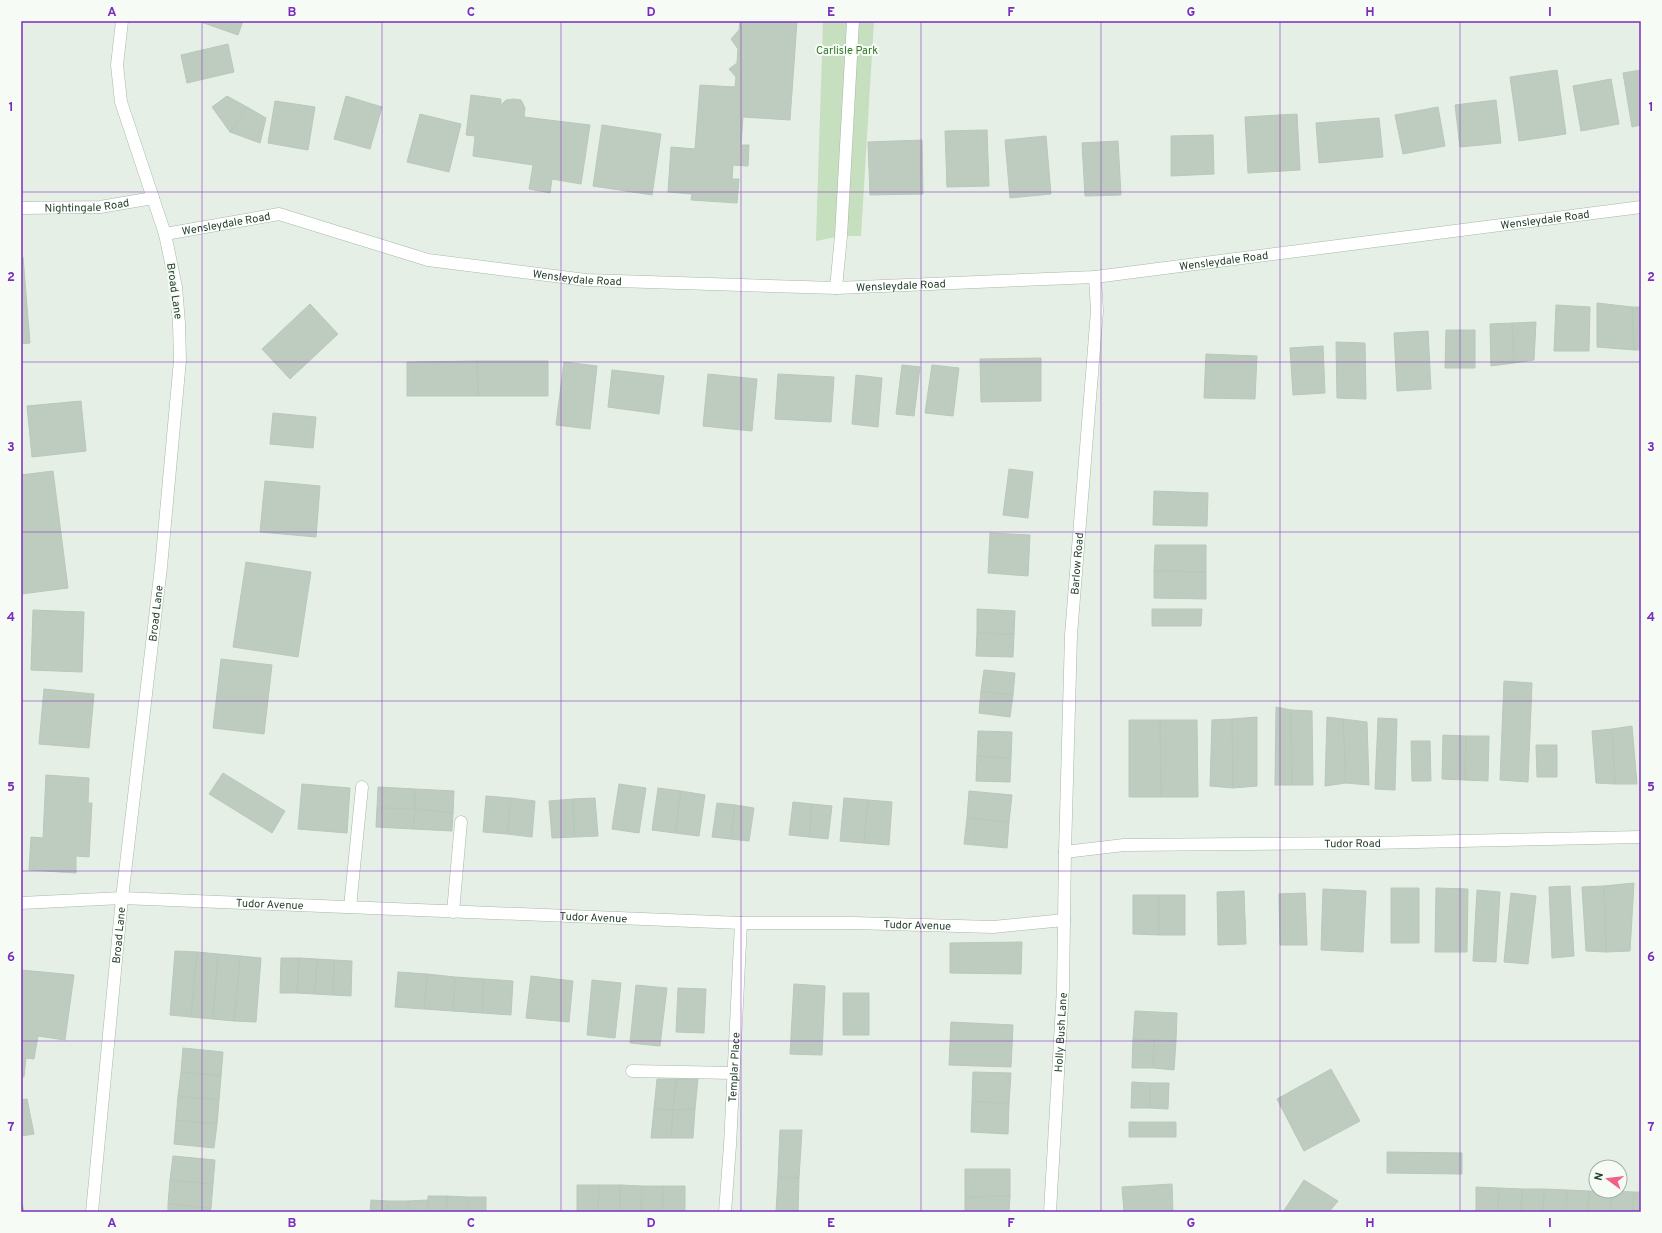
<svg xmlns="http://www.w3.org/2000/svg" width="1662" height="1233" viewBox="0 0 1662 1233" font-family="Overpass,sans-serif">
<style>
.green{fill:#c6dfbf}
.building{fill:#beccbf;stroke:#b8c8b9}
.lines{fill:none;stroke-linecap:round;stroke-linejoin:round}
.lane-casing{stroke:#a7b7aa;stroke-width:13}
.street-casing{stroke:#a7b7aa;stroke-width:13}
.secondary-casing{stroke:#a4baa7;stroke-width:13}
.lane{stroke:#fff;stroke-width:12}
.street{stroke:#fff;stroke-width:12}
.secondary{stroke:#fff;stroke-width:12}
.grid{fill:none;stroke:#7b2cbf;stroke-width:1;stroke-opacity:0.55}
.labels{text-anchor:middle;stroke-width:4;stroke-linejoin:round;paint-order:stroke}
.park-label{font-size:11px;fill:#36782d;stroke:#f6fbf6}
.street-label{font-size:11px;fill:#24412b;stroke:#f6fbf6}
.neatline{fill:none;stroke:#7b2cbf;stroke-width:1.5}
.grid-label{font-size:13px;text-anchor:middle;font-weight:bold;fill:#7b2cbf}
</style>
<rect width="100%" height="100%" fill="#e5efe6"/>
<path class="green" d="M 823,21 L 874,21 L 861,236 L 841,236 L 816,241 Z"/>
<path class="building" d="M 198,21 L 243,21 L 238,35 Z
M 740,21 L 797,21 L 790,120 L 743,117 L 741,145 L 749,145 L 748,166 L 733,165 L 732,179 L 739,179 L 737,203 L 691,200 L 692,194 L 668,192 L 671,147 L 695,149 L 700,85 L 735,87 L 736,77 L 729,69 L 737,63 L 738,49 L 731,39 L 739,30 Z
M 228,44 L 234,72 L 187,83 L 181,55 Z
M 1557,70 L 1566,134 L 1519,141 L 1510,77 Z
M 1641,70 L 1641,125 L 1632,127 L 1623,73 Z
M 1611,79 L 1619,124 L 1581,131 L 1573,86 Z
M 471,95 L 501,99 L 501,105 L 506,100 L 513,99 L 521,100 L 525,108 L 524,117 L 590,125 L 581,184 L 552,179 L 550,193 L 529,189 L 533,165 L 473,156 L 475,136 L 466,135 Z
M 227,96 L 247,107 L 230,132 L 212,107 Z
M 346,96 L 382,107 L 370,149 L 334,139 Z
M 1496,100 L 1501,143 L 1460,147 L 1455,105 Z
M 275,101 L 315,107 L 308,150 L 268,143 Z
M 247,107 L 266,118 L 260,143 L 230,132 Z
M 1438,107 L 1445,146 L 1403,154 L 1395,115 Z
M 420,114 L 461,124 L 449,172 L 407,162 Z
M 1297,114 L 1300,170 L 1248,173 L 1245,117 Z
M 1379,118 L 1383,157 L 1319,163 L 1316,123 Z
M 602,125 L 661,134 L 652,195 L 593,186 Z
M 987,130 L 989,186 L 947,187 L 945,131 Z
M 1213,135 L 1214,174 L 1171,176 L 1171,136 Z
M 1046,136 L 1051,194 L 1010,198 L 1005,140 Z
M 922,140 L 923,194 L 870,195 L 868,142 Z
M 1118,141 L 1121,195 L 1085,196 L 1082,143 Z
M 21,257 L 23,257 L 30,343 L 21,344 Z
M 1597,303 L 1632,307 L 1634,350 L 1597,347 Z
M 310,304 L 338,334 L 290,379 L 262,349 Z
M 1556,305 L 1590,307 L 1589,351 L 1554,351 Z
M 1632,307 L 1641,307 L 1641,350 L 1634,350 Z
M 1536,322 L 1534,360 L 1514,363 L 1512,323 Z
M 1512,323 L 1514,363 L 1491,366 L 1490,324 Z
M 1446,330 L 1475,330 L 1475,368 L 1445,368 Z
M 1428,331 L 1431,389 L 1397,391 L 1394,333 Z
M 1336,342 L 1365,343 L 1366,399 L 1337,398 Z
M 1323,346 L 1325,393 L 1293,395 L 1290,348 Z
M 1206,354 L 1257,356 L 1255,399 L 1204,398 Z
M 1041,358 L 1041,401 L 981,402 L 980,359 Z
M 477,361 L 548,361 L 548,396 L 478,396 Z
M 477,361 L 478,396 L 407,396 L 407,362 Z
M 564,362 L 597,366 L 590,429 L 556,425 Z
M 902,365 L 920,367 L 914,416 L 896,414 Z
M 932,365 L 959,368 L 953,416 L 925,413 Z
M 612,370 L 664,376 L 659,414 L 608,407 Z
M 708,374 L 757,379 L 752,431 L 703,426 Z
M 778,374 L 834,377 L 831,422 L 775,419 Z
M 856,375 L 882,378 L 878,427 L 852,424 Z
M 81,401 L 86,451 L 32,457 L 27,406 Z
M 273,413 L 316,417 L 313,448 L 270,444 Z
M 1009,469 L 1033,472 L 1028,518 L 1003,515 Z
M 53,471 L 68,588 L 21,594 L 21,475 Z
M 265,481 L 320,486 L 316,537 L 260,532 Z
M 1154,491 L 1208,493 L 1207,526 L 1153,525 Z
M 990,533 L 1030,535 L 1028,576 L 988,573 Z
M 1155,545 L 1206,545 L 1206,572 L 1154,571 Z
M 246,562 L 311,572 L 298,657 L 233,647 Z
M 1154,571 L 1206,572 L 1206,599 L 1154,598 Z
M 977,609 L 1015,611 L 1014,634 L 977,633 Z
M 1152,609 L 1202,609 L 1201,626 L 1152,626 Z
M 33,610 L 84,612 L 82,672 L 31,670 Z
M 977,633 L 1014,634 L 1013,657 L 976,656 Z
M 221,659 L 272,665 L 264,734 L 213,728 Z
M 984,670 L 1015,673 L 1013,695 L 981,691 Z
M 1504,681 L 1532,683 L 1528,782 L 1500,780 Z
M 44,689 L 94,694 L 89,748 L 39,744 Z
M 981,691 L 1013,695 L 1010,717 L 979,713 Z
M 1276,707 L 1291,710 L 1292,785 L 1275,785 Z
M 1291,710 L 1312,711 L 1313,785 L 1292,785 Z
M 1257,717 L 1257,786 L 1233,788 L 1232,719 Z
M 1327,717 L 1343,719 L 1346,783 L 1325,786 Z
M 1378,718 L 1397,719 L 1395,790 L 1375,789 Z
M 1232,719 L 1233,788 L 1210,786 L 1212,720 Z
M 1343,719 L 1367,722 L 1369,785 L 1346,783 Z
M 1129,720 L 1160,720 L 1161,797 L 1129,797 Z
M 1160,720 L 1197,720 L 1198,797 L 1161,797 Z
M 1632,726 L 1637,784 L 1615,784 L 1612,729 Z
M 1612,729 L 1615,784 L 1596,783 L 1592,731 Z
M 978,731 L 1012,732 L 1011,758 L 977,756 Z
M 1443,735 L 1466,736 L 1465,780 L 1442,779 Z
M 1466,736 L 1489,736 L 1488,781 L 1465,780 Z
M 1411,741 L 1430,741 L 1431,781 L 1412,781 Z
M 1536,745 L 1557,745 L 1557,777 L 1537,777 Z
M 977,756 L 1011,758 L 1010,782 L 976,781 Z
M 223,773 L 285,811 L 272,833 L 209,794 Z
M 46,775 L 89,778 L 88,803 L 92,803 L 89,857 L 76,856 L 76,873 L 29,870 L 31,837 L 43,838 Z
M 302,784 L 350,788 L 347,833 L 298,829 Z
M 619,784 L 646,788 L 639,833 L 612,829 Z
M 378,787 L 415,789 L 415,809 L 377,808 Z
M 658,788 L 681,791 L 675,833 L 652,830 Z
M 415,789 L 454,791 L 453,813 L 415,809 Z
M 681,791 L 705,795 L 699,836 L 675,833 Z
M 969,791 L 1012,795 L 1009,822 L 967,818 Z
M 486,796 L 511,798 L 507,834 L 483,832 Z
M 511,798 L 535,801 L 532,837 L 507,834 Z
M 595,798 L 598,836 L 574,837 L 573,799 Z
M 844,798 L 868,800 L 864,843 L 840,841 Z
M 573,799 L 574,837 L 552,838 L 549,801 Z
M 868,800 L 892,802 L 889,845 L 864,843 Z
M 793,802 L 812,804 L 809,837 L 789,835 Z
M 717,803 L 735,805 L 731,839 L 712,837 Z
M 812,804 L 832,806 L 828,839 L 809,837 Z
M 735,805 L 754,808 L 749,841 L 731,839 Z
M 377,808 L 415,809 L 413,829 L 376,827 Z
M 415,809 L 453,813 L 452,831 L 413,829 Z
M 967,818 L 1009,822 L 1007,848 L 964,844 Z
M 1634,883 L 1630,951 L 1606,952 L 1604,886 Z
M 1570,886 L 1574,956 L 1552,958 L 1549,887 Z
M 1604,886 L 1606,952 L 1586,951 L 1582,887 Z
M 1391,888 L 1419,888 L 1419,943 L 1391,943 Z
M 1436,888 L 1468,889 L 1467,952 L 1435,952 Z
M 1323,889 L 1366,891 L 1363,952 L 1321,950 Z
M 1477,890 L 1500,892 L 1496,962 L 1473,961 Z
M 1244,891 L 1246,944 L 1218,945 L 1217,892 Z
M 1305,893 L 1307,945 L 1280,945 L 1279,894 Z
M 1511,893 L 1536,896 L 1528,964 L 1504,962 Z
M 1133,895 L 1159,895 L 1159,935 L 1133,934 Z
M 1159,895 L 1185,895 L 1185,935 L 1159,935 Z
M 1022,942 L 1021,974 L 950,973 L 950,943 Z
M 175,951 L 197,952 L 191,1017 L 170,1015 Z
M 197,952 L 218,954 L 213,1019 L 191,1017 Z
M 218,954 L 240,956 L 234,1021 L 213,1019 Z
M 240,956 L 261,958 L 256,1022 L 234,1021 Z
M 281,958 L 299,958 L 297,993 L 280,993 Z
M 299,958 L 317,959 L 315,994 L 297,993 Z
M 317,959 L 334,960 L 333,995 L 315,994 Z
M 334,960 L 352,961 L 351,996 L 333,995 Z
M 21,970 L 74,975 L 65,1040 L 38,1036 L 34,1059 L 26,1058 L 24,1077 L 21,1077 Z
M 398,972 L 427,974 L 424,1009 L 395,1007 Z
M 427,974 L 455,977 L 453,1011 L 424,1009 Z
M 531,976 L 573,981 L 569,1022 L 526,1018 Z
M 455,977 L 484,979 L 482,1013 L 453,1011 Z
M 484,979 L 513,981 L 511,1015 L 482,1013 Z
M 592,980 L 621,983 L 615,1038 L 587,1035 Z
M 794,984 L 825,986 L 822,1055 L 790,1054 Z
M 636,985 L 667,988 L 660,1046 L 630,1043 Z
M 678,988 L 706,989 L 704,1033 L 676,1032 Z
M 843,993 L 869,993 L 869,1035 L 843,1035 Z
M 1135,1011 L 1177,1013 L 1176,1041 L 1133,1039 Z
M 951,1022 L 1013,1025 L 1011,1067 L 949,1065 Z
M 1133,1039 L 1154,1040 L 1153,1068 L 1132,1068 Z
M 1154,1040 L 1176,1041 L 1174,1070 L 1153,1068 Z
M 183,1048 L 223,1052 L 221,1076 L 181,1072 Z
M 1331,1069 L 1360,1121 L 1304,1151 L 1277,1099 Z
M 181,1072 L 221,1076 L 219,1100 L 178,1096 Z
M 973,1072 L 1011,1073 L 1009,1103 L 972,1102 Z
M 657,1079 L 676,1079 L 673,1110 L 654,1109 Z
M 676,1079 L 698,1079 L 695,1109 L 673,1110 Z
M 1132,1082 L 1150,1083 L 1150,1108 L 1131,1108 Z
M 1150,1083 L 1169,1083 L 1168,1109 L 1150,1108 Z
M 178,1096 L 219,1100 L 217,1124 L 176,1120 Z
M 27,1099 L 34,1134 L 21,1136 L 21,1100 Z
M 972,1102 L 1009,1103 L 1008,1134 L 971,1132 Z
M 654,1109 L 673,1110 L 671,1138 L 651,1138 Z
M 695,1109 L 693,1138 L 671,1138 L 673,1110 Z
M 176,1120 L 217,1124 L 214,1148 L 174,1144 Z
M 1129,1122 L 1176,1122 L 1176,1137 L 1129,1137 Z
M 780,1130 L 802,1130 L 799,1178 L 778,1177 Z
M 1387,1152 L 1462,1153 L 1462,1174 L 1387,1173 Z
M 173,1156 L 215,1160 L 213,1184 L 170,1180 Z
M 965,1169 L 1010,1169 L 1010,1196 L 965,1197 Z
M 778,1177 L 799,1178 L 798,1212 L 776,1212 Z
M 170,1180 L 213,1184 L 211,1208 L 168,1204 Z
M 1304,1180 L 1338,1201 L 1329,1212 L 1283,1212 Z
M 1172,1184 L 1173,1212 L 1124,1212 L 1122,1187 Z
M 577,1185 L 599,1185 L 598,1212 L 577,1212 Z
M 599,1185 L 620,1185 L 620,1212 L 598,1212 Z
M 620,1185 L 642,1186 L 641,1212 L 620,1212 Z
M 642,1186 L 663,1186 L 663,1212 L 641,1212 Z
M 663,1186 L 685,1186 L 685,1212 L 663,1212 Z
M 1476,1187 L 1499,1188 L 1498,1212 L 1476,1212 Z
M 1499,1188 L 1522,1189 L 1521,1212 L 1498,1212 Z
M 1522,1189 L 1544,1189 L 1543,1212 L 1521,1212 Z
M 1544,1189 L 1567,1190 L 1566,1212 L 1543,1212 Z
M 1567,1190 L 1589,1191 L 1588,1212 L 1566,1212 Z
M 1589,1191 L 1611,1191 L 1611,1212 L 1588,1212 Z
M 1611,1191 L 1634,1192 L 1633,1212 L 1611,1212 Z
M 1634,1192 L 1641,1192 L 1641,1212 L 1633,1212 Z
M 428,1196 L 447,1196 L 447,1212 L 428,1212 Z
M 447,1196 L 468,1197 L 467,1212 L 447,1212 Z
M 1010,1196 L 1009,1212 L 965,1212 L 965,1197 Z
M 468,1197 L 486,1197 L 486,1212 L 467,1212 Z
M 21,1198 L 24,1212 L 21,1212 Z
M 371,1200 L 388,1201 L 388,1212 L 370,1212 Z
M 428,1200 L 428,1212 L 408,1212 L 408,1201 Z
M 388,1201 L 408,1201 L 408,1212 L 388,1212 Z
M 168,1204 L 211,1208 L 210,1212 L 168,1212 Z"/>
<g class="lines">
<g class="lane-casing">
<path id="lane" d="M 836,288 L 841,236 L 853,21
M 350,907 L 362,787
M 453,912 L 461,822
M 632,1071 L 733,1073"/>
</g>
<g class="street-casing">
<g id="street">
<path id="s1" d="M 21,208 L 100,207 L 153,198"/>
<path id="s2" d="M 1065,852 L 1124,845 L 1372,843 L 1641,837"/>
<path id="s3" d="M 21,903 L 122,898 L 741,923 L 853,923 L 993,927 L 1064,920"/>
<path id="s4" d="M 725,1212 L 730,1145 L 741,923"/>
<path id="s5" d="M 1050,1212 L 1063,988 L 1065,852 L 1071,635 L 1097,311 L 1095,277"/>
</g>
</g>
<g class="secondary-casing">
<g id="secondary">
<path id="s6" d="M 165,234 L 279,214 L 428,260 L 586,280 L 836,288 L 1095,277 L 1641,207"/>
<path id="s7" d="M 92,1212 L 122,898 L 161,567 L 180,360 L 179,323 L 176,287 L 165,234 L 121,102 L 117,65 L 122,21"/>
</g>
</g>
<use href="#lane" class="lane"/>
<use href="#street" class="street"/>
<use href="#secondary" class="secondary"/>
</g>
<path class="grid" d="M 202,21 L 202,1212M 382,21 L 382,1212M 561,21 L 561,1212M 741,21 L 741,1212M 921,21 L 921,1212M 1101,21 L 1101,1212M 1280,21 L 1280,1212M 1460,21 L 1460,1212M 21,192 L 1641,192M 21,362 L 1641,362M 21,532 L 1641,532M 21,701 L 1641,701M 21,871 L 1641,871M 21,1041 L 1641,1041"/>
<g class="labels">
<g class="park-label">
<text x="847" y="54">Carlisle Park</text>
</g>
<g class="street-label">
<text dy="4" stroke="none"><textPath href="#s1" startOffset="66">Nightingale Road</textPath></text>
<text dy="4" stroke="none"><textPath href="#s6" startOffset="1394">Wensleydale Road</textPath></text>
<text dy="4" stroke="none"><textPath href="#s6" startOffset="62">Wensleydale Road</textPath></text>
<text dy="4" stroke="none"><textPath href="#s6" startOffset="1070">Wensleydale Road</textPath></text>
<text dy="4" stroke="none"><textPath href="#s6" startOffset="422">Wensleydale Road</textPath></text>
<text dy="4" stroke="none"><textPath href="#s6" startOffset="746">Wensleydale Road</textPath></text>
<text transform="translate(175 291) rotate(82)" y="4">Broad Lane</text>
<text dy="4" stroke="none"><textPath href="#s5" startOffset="649">Barlow Road</textPath></text>
<text dy="4" stroke="none"><textPath href="#s7" startOffset="602">Broad Lane</textPath></text>
<text dy="4" stroke="none"><textPath href="#s2" startOffset="288">Tudor Road</textPath></text>
<text dy="4" stroke="none"><textPath href="#s3" startOffset="249">Tudor Avenue</textPath></text>
<text dy="4" stroke="none"><textPath href="#s3" startOffset="573">Tudor Avenue</textPath></text>
<text dy="4" stroke="none"><textPath href="#s3" startOffset="897">Tudor Avenue</textPath></text>
<text dy="4" stroke="none"><textPath href="#s7" startOffset="278">Broad Lane</textPath></text>
<text dy="4" stroke="none"><textPath href="#s5" startOffset="180">Holly Bush Lane</textPath></text>
<text dy="4" stroke="none"><textPath href="#s4" startOffset="145">Templar Place</textPath></text>
</g>
</g>
<rect width="1662" height="1233" fill="none" stroke="#f6fbf6" stroke-width="44"/>
<g transform="translate(1608 1179) rotate(285)"><circle r="19" fill="#f6fbf6" stroke="#a2b1a5"/>
<path d="M0-3L7 15L0 10L-7 15Z" fill="#f26085"/>
<text y="-6" font-size="11" font-weight="bold" text-anchor="middle" fill="#24412b">N</text>
</g>
<rect x="22" y="22" width="1618" height="1189" class="neatline"/>
<g class="grid-label">
<text x="112" y="16">A</text>
<text x="292" y="16">B</text>
<text x="471" y="16">C</text>
<text x="651" y="16">D</text>
<text x="831" y="16">E</text>
<text x="1011" y="16">F</text>
<text x="1191" y="16">G</text>
<text x="1370" y="16">H</text>
<text x="1550" y="16">I</text>
<text x="11" y="111">1</text>
<text x="1651" y="111">1</text>
<text x="11" y="281">2</text>
<text x="1651" y="281">2</text>
<text x="11" y="451">3</text>
<text x="1651" y="451">3</text>
<text x="11" y="621">4</text>
<text x="1651" y="621">4</text>
<text x="11" y="791">5</text>
<text x="1651" y="791">5</text>
<text x="11" y="961">6</text>
<text x="1651" y="961">6</text>
<text x="11" y="1131">7</text>
<text x="1651" y="1131">7</text>
<text x="112" y="1227">A</text>
<text x="292" y="1227">B</text>
<text x="471" y="1227">C</text>
<text x="651" y="1227">D</text>
<text x="831" y="1227">E</text>
<text x="1011" y="1227">F</text>
<text x="1191" y="1227">G</text>
<text x="1370" y="1227">H</text>
<text x="1550" y="1227">I</text>
</g>
</svg>
